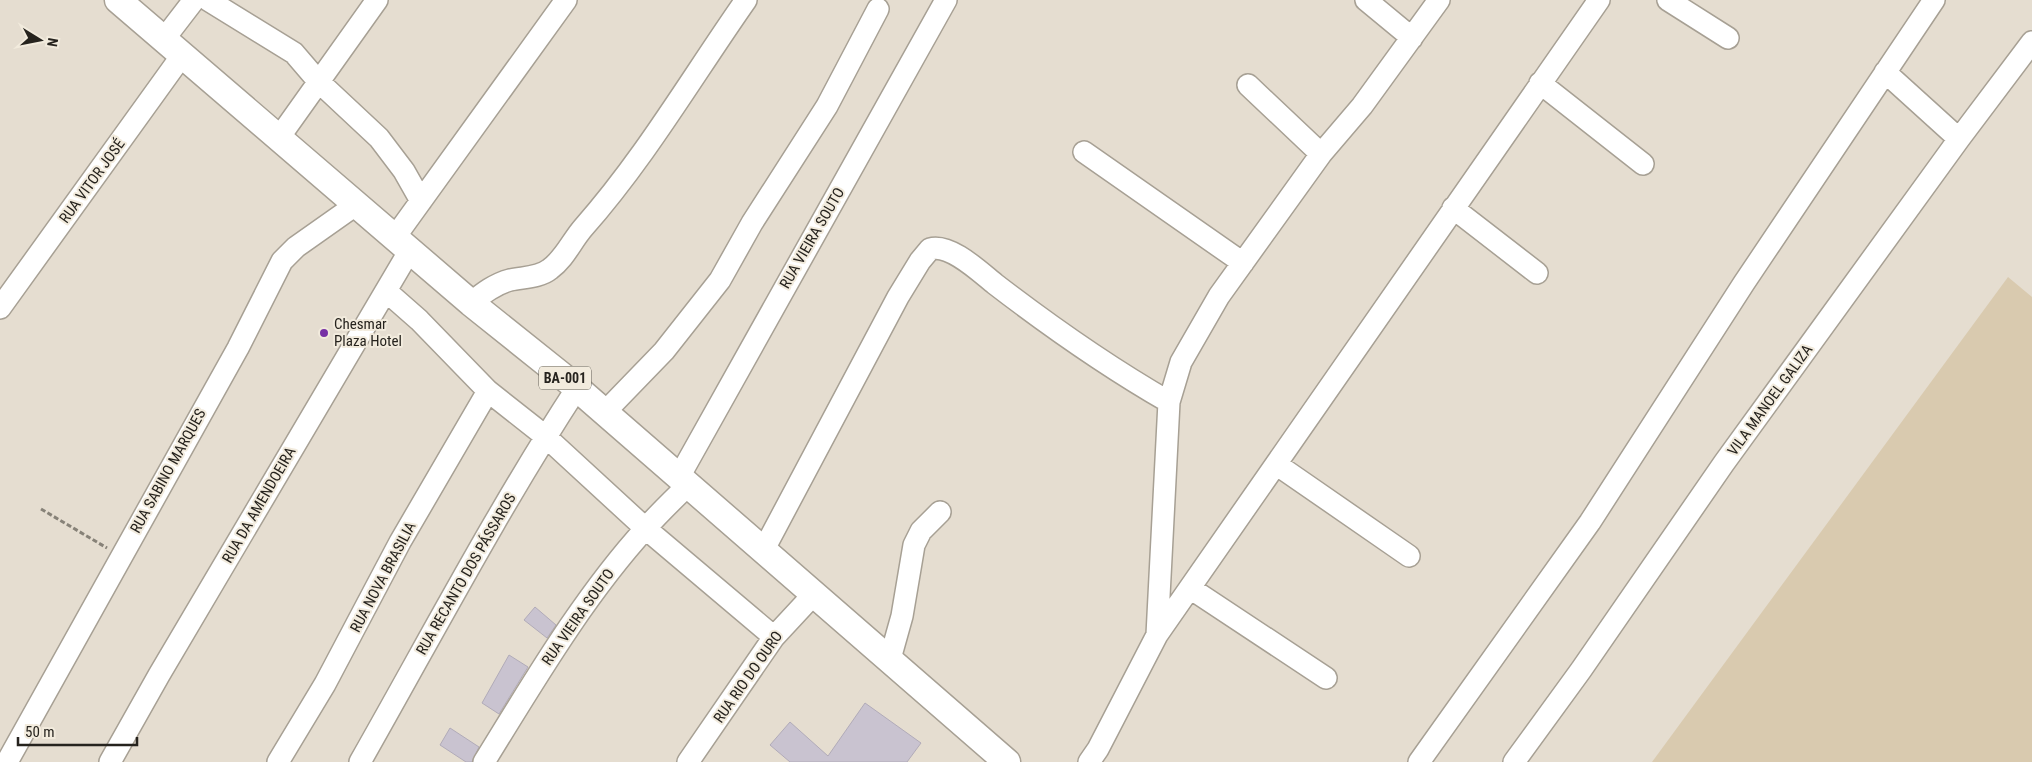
<svg xmlns="http://www.w3.org/2000/svg" width="2032" height="762" viewBox="0 0 2032 762" font-family="'Roboto Condensed',sans-serif">
<style>
.green{fill:#d9caaf}
.building{fill:#c9c3d0;stroke:#b1abb8}
.lines{fill:none;stroke-linecap:round;stroke-linejoin:round}
.minor-casing{stroke:#a7a094;stroke-width:24}
.major-casing{stroke:#a7a094;stroke-width:29}
.path{stroke:#878278;stroke-width:3;stroke-dasharray:5 2.5;stroke-linecap:butt}
.minor{stroke:#fff;stroke-width:21}
.major{stroke:#fff;stroke-width:26}
.poi-dot{fill:#7731a5;stroke:#f2ebdd;stroke-width:2}
.labels{text-anchor:middle;stroke-width:4;stroke-linejoin:round;paint-order:stroke}
.shield{fill:#f2ebdd;stroke:#635f57;stroke-width:1}
.shield-label{font-size:14px;font-weight:bold;fill:#26231e}
.street-label{font-size:15px;fill:#26231e;stroke:#f2ebdd}
.poi-label{font-size:15px;fill:#26231e;stroke:#f2ebdd;text-anchor:start}
</style>
<rect width="100%" height="100%" fill="#e5ddd0"/>
<path class="green" d="M 2008,277 L 2032,297 L 2032,762 L 1652,762 Z"/>
<path class="building" d="M 535,607 L 556,625 L 547,638 L 524,620 Z
M 509,655 L 528,667 L 499,714 L 482,703 Z
M 865,703 L 921,743 L 907,762 L 790,762 L 770,745 L 790,722 L 828,756 Z
M 450,728 L 479,747 L 472,762 L 466,762 L 440,745 Z"/>
<g class="lines">
<g class="minor-casing">
<path id="minor" d="M 208,0 L 294,53 L 318,81 L 379,138 L 404,171 L 421,201
M 1366,0 L 1412,38
M 1668,0 L 1728,38
M 164,39 L 194,0
M 1885,72 L 1959,139
M 1540,83 L 1643,164
M 1248,85 L 1321,154
M 278,139 L 377,0
M 1084,152 L 1243,263
M 1453,208 L 1537,273
M 395,237 L 566,0
M 386,291 L 419,320 L 488,391 L 545,436 L 645,528 L 774,637
M 471,303 C 483,293 495,284 510,280 C 523,277 539,278 550,269 C 565,258 571,242 583,228 C 645,158 692,77 746,0
M 0,308 L 183,54
M 604,413 L 664,351 L 720,280 L 752,223 L 827,106 L 878,9
M 1276,464 L 1409,556
M 679,477 L 946,0
M 763,551 L 898,297 L 920,261 L 930,249 C 950,243 980,272 995,284 C 1051,327 1108,367 1169,402
M 1190,588 L 1326,678
M 1157,635 L 1169,402 L 1181,362 L 1219,296 L 1321,154 L 1362,106 L 1439,0
M 890,659 L 902,616 L 914,545 L 921,531 L 940,512
M 7,762 L 238,348 L 282,261 L 296,247 L 357,204
M 110,762 L 159,675 L 410,250
M 278,762 L 325,684 L 400,542 L 488,391
M 360,762 C 431,637 498,509 577,388
M 484,762 C 533,683 583,597 646,528 C 659,513 674,499 688,485
M 688,762 L 774,637 L 813,595
M 1089,762 L 1098,749 L 1157,635 L 1599,0
M 1419,762 L 1590,522 L 1744,283 L 1934,0
M 1514,762 L 1581,670 L 1724,463 L 1959,139 L 2032,42"/>
</g>
<g class="major-casing">
<path id="major" d="M 118,0 L 471,303 L 571,383 L 1007,762"/>
</g>
<path class="path" d="M 41,509 L 107,548"/>
<use href="#minor" class="minor"/>
<use href="#major" class="major"/>
</g>
<circle class="poi-dot" cx="324" cy="333" r="5"/>
<g class="labels">
<rect class="shield" x="539" y="366.5" width="52" height="23" rx="4"/>
<g class="shield-label">
<text x="565" y="383">BA-001</text>
</g>
<g class="street-label">
<text transform="translate(92 181) rotate(-54)" y="5">RUA VITOR JOSÉ</text>
<text transform="translate(812 238) rotate(-60)" y="5">RUA VIEIRA SOUTO</text>
<text transform="translate(1770 400) rotate(-54)" y="5">VILA MANOEL GALIZA</text>
<text transform="translate(168 471) rotate(-61)" y="5">RUA SABINO MARQUES</text>
<text transform="translate(259 505) rotate(-60)" y="5">RUA DA AMENDOEIRA</text>
<text transform="translate(466 574) rotate(-60)" y="5">RUA RECANTO DOS PÁSSAROS</text>
<text transform="translate(383 577) rotate(-62)" y="5">RUA NOVA BRASILIA</text>
<text transform="translate(578 617) rotate(-55)" y="5">RUA VIEIRA SOUTO</text>
<text transform="translate(748 677) rotate(-55)" y="5">RUA RIO DO OURO</text>
</g>
<g class="poi-label">
<text x="334" y="329">Chesmar<tspan x="334" dy="17">Plaza Hotel</tspan></text>
</g>
</g>
<g transform="translate(40 40) rotate(100)" stroke="#f2ebdd" stroke-width="4" paint-order="stroke">
<path d="M0-4L9 19L0 12L-9 19Z" fill="#26231e"/>
<text y="-8" font-size="14" font-weight="bold" text-anchor="middle" fill="#26231e">N</text>
</g>
<path d="M18 737v8h119v-8" fill="none" stroke="#26231e" stroke-width="2.5"/>
<text x="25" y="737" font-size="15" fill="#26231e" stroke="#f2ebdd" stroke-width="4" paint-order="stroke">50 m</text>
</svg>
